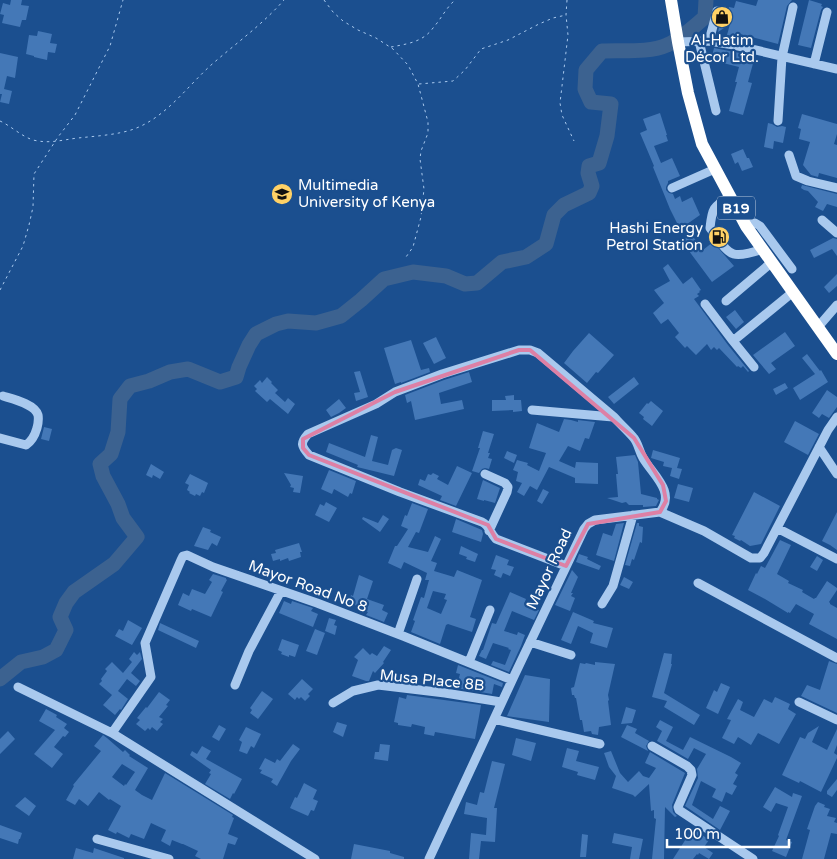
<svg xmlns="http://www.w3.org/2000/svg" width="837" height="859" viewBox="0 0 837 859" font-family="'Varela Round',sans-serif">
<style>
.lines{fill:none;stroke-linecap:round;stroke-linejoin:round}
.river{stroke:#3c6290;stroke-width:15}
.building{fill:#4478b7;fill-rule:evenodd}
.path{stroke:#a9c9ee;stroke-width:1;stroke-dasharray:2.5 4;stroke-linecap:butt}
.minor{stroke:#a9c9ee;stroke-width:9}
.highway{stroke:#fff;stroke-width:12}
.marked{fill:none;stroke:#dd80a5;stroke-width:4;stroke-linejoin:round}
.labels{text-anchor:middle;stroke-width:4.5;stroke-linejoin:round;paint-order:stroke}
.shield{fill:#1b4f8f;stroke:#bbcadd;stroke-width:1}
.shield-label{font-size:14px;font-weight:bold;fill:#fff}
.poi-label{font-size:15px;fill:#fff;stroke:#1b4f8f}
.street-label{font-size:15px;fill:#fff;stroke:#1b4f8f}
</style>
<rect width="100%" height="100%" fill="#1b4f8f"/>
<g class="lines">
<path class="river" d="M 0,679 L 21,662 L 43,657 L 56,650 L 66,630 L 60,617 L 66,603 L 74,592 L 114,564 L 137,537 L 123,518 L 118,504 L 103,476 L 100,464 L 111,454 L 118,432 L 120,399 L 130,386 L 149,381 L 170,372 L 188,369 L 220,382 L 236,377 L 239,367 L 249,345 L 256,334 L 276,324 L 288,321 L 316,323 L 341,316 L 361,300 L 384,279 L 413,272 L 446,276 L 465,284 L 477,283 L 502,262 L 526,257 L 546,244 L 554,215 L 564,205 L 589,193 L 592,186 L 588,173 L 589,166 L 599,163 L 607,136 L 611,104 L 591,102 L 585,89 L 586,70 L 602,51 C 621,50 650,53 667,45 C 679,40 695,26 705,17 L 706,0"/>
</g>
<path class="building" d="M 11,0 L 22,0 L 21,5 L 29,6 L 26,20 L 22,20 L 20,27 L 2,23 L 4,15 L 0,14 L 3,3 L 10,5 Z
M 758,0 L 792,0 L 787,6 L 778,44 L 740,34 L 738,38 L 727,35 L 730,24 L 718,32 L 721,19 L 726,15 L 729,7 L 734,8 L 736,1 L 756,6 Z
M 809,0 L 822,4 L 821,6 L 823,7 L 821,10 L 811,48 L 798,45 Z
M 38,31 L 52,34 L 50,43 L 57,44 L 55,53 L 48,52 L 47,60 L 34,57 L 34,56 L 26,54 L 29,35 L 37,36 Z
M 714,48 L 755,56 L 748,82 L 752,83 L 743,115 L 729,111 L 737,82 L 735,82 L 739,67 L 711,60 Z
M 0,53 L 18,57 L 15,78 L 7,76 L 4,89 L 12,91 L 9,104 L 0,102 L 2,94 L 0,94 Z
M 660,113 L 667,135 L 666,135 L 668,141 L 654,146 L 661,163 L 672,158 L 680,176 L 668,181 L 668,183 L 666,187 L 666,190 L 669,193 L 673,194 L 675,199 L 680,196 L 682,202 L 692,197 L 700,215 L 680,229 L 670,209 L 653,167 L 654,166 L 640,133 L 647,130 L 643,119 Z
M 802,114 L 837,124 L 837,134 L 834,144 L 837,145 L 837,178 L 819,173 L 818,177 L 811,175 L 803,165 L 810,142 L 799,139 L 801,129 L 798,128 Z
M 768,123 L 772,124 L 777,127 L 782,126 L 786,127 L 783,143 L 774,141 L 773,149 L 764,147 Z
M 743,149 L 747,158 L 749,158 L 753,167 L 742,171 L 738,162 L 735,164 L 731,154 Z
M 802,185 L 837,194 L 837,207 L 827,204 L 823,211 L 815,207 L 818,202 L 808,191 L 804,190 L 801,188 Z
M 688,230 L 703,250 L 713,242 L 734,266 L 712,282 L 689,251 L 688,252 L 683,245 Z
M 833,238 L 837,239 L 837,256 L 832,249 L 814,258 L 810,250 Z
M 668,264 L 683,284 L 692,277 L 701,290 L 699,291 L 700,292 L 697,294 L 699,296 L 694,299 L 728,345 L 749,371 L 748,372 L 743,366 L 741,368 L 738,366 L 737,367 L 719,348 L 717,350 L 714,347 L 711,350 L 707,344 L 696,355 L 687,346 L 685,348 L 675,337 L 679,333 L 668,319 L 661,324 L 653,313 L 664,303 L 654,290 L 670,281 L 663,268 Z
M 837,274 L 837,286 L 829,293 L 824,287 Z
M 735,310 L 744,322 L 736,329 L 726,317 Z
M 785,332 L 795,346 L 771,363 L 776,369 L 769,374 L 753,355 Z
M 589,333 L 614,355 L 598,373 L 596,372 L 587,383 L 564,363 L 573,351 Z
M 436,337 L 446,358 L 434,364 L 423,343 Z
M 411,340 L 421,370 L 429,368 L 430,372 L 401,383 L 401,382 L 395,384 L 384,348 Z
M 807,354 L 820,371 L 821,370 L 828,382 L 800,400 L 793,388 L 815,374 L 802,358 Z
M 360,371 L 368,397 L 356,401 L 354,393 L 360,392 L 354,372 Z
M 469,372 L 472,382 L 439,393 L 441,404 L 462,400 L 464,409 L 415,420 L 411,401 L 407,403 L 405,395 L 444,380 Z
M 267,377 L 272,382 L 271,383 L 278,390 L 275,393 L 285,402 L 288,398 L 295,404 L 288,414 L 270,399 L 267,402 L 255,391 L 257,389 L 254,386 L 260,380 L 262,383 Z
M 634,377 L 639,384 L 614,404 L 608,397 Z
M 785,383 L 788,388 L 776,395 L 773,389 Z
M 827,390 L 837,397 L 837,407 L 829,418 L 822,414 L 819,418 L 812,413 Z
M 514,395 L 514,400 L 521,400 L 522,411 L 513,412 L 513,410 L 492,411 L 492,400 L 506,400 L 505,396 Z
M 339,399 L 346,408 L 339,413 L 331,417 L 326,410 Z
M 651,401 L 663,411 L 652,426 L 643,419 L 644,417 L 639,413 L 647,403 L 648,404 Z
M 564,419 L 571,420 L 578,422 L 578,420 L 595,422 L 589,439 L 585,438 L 580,451 L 568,446 L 559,461 L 575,468 L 576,462 L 598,463 L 598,484 L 575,483 L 575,478 L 549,467 L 537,490 L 530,486 L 524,496 L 517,492 L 522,483 L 516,481 L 518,472 L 513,470 L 517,460 L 528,463 L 527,465 L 539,471 L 546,453 L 529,448 L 537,423 L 559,432 Z
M 795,421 L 819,434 L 808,455 L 784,442 Z
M 44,427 L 52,429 L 49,441 L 41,439 Z
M 483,431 L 494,434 L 488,453 L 490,453 L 488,458 L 492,459 L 489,469 L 485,468 L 482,469 L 479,473 L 472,471 L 480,448 L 478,448 Z
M 371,435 L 378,437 L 372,461 L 388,465 L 392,450 L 396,448 L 402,450 L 394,476 L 357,467 L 358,465 L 326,452 L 329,443 L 365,457 Z
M 653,450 L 680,458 L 677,468 L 682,469 L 679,479 L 670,476 L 672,468 L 663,466 L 664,462 L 651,458 Z
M 507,451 L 517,455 L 514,463 L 504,458 Z
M 635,455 L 638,462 L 641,494 L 657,498 L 657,499 L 659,500 L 656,506 L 643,507 L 643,505 L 629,505 L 626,502 L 622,503 L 607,498 L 618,497 L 616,474 L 618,474 L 616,457 Z
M 151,464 L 164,472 L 160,479 L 153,475 L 152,478 L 146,475 Z
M 457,466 L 472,473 L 456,506 L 440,500 L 442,496 L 418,485 L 420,479 L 425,481 L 428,474 L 431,475 L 433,473 L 439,476 L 437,479 L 448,485 Z
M 329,470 L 356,481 L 352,494 L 350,493 L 348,497 L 334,489 L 332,494 L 321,489 Z
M 284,473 L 303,476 L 300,493 L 293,492 L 294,488 L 290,487 L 291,485 Z
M 190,474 L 208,483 L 204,493 L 202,492 L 200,496 L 196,494 L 195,496 L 189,493 L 190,492 L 187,490 L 189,485 L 185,483 Z
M 483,480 L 500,488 L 495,503 L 484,500 L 484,501 L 477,499 Z
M 678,484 L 693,488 L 689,502 L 674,498 Z
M 543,489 L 549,492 L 542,504 L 537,501 Z
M 754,492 L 780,506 L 761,544 L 750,546 L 741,540 L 740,541 L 734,538 L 735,536 L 732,535 Z
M 326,502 L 337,508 L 329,522 L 315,515 L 320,504 L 324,506 Z
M 412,503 L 428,509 L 419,533 L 416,532 L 408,547 L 428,552 L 435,536 L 441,539 L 431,561 L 437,563 L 434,571 L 454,577 L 457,570 L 482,580 L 470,617 L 476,619 L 472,632 L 448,624 L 446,625 L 440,644 L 411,632 L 415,621 L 413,620 L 421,597 L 424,598 L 429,580 L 425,580 L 427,573 L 404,562 L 401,569 L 388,563 L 395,546 L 397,546 L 408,529 L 401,526 L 405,515 L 407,516 ZM 433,591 L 446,594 L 444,599 L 447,600 L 441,614 L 427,608 Z
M 837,512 L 837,550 L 830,545 L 822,541 Z
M 383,515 L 389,519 L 380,532 L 362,519 L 363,517 L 378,523 Z
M 456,519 L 482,530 L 483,534 L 481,542 L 452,532 Z
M 624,523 L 614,561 L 596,555 L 603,533 L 612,536 L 616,524 Z
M 637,523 L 639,523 L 639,526 L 643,527 L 642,543 L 640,542 L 634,560 L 632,559 L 630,566 L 625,565 Z
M 203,527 L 211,530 L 210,532 L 221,537 L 217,546 L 212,543 L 208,550 L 194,546 Z
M 780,540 L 791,545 L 777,574 L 789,581 L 788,583 L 803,590 L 802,592 L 814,599 L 815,598 L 816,598 L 827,581 L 837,588 L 837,590 L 829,602 L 830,603 L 830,604 L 837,608 L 837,639 L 809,624 L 814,614 L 796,604 L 790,613 L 788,612 L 788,613 L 765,599 L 748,590 L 756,573 L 757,574 L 761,566 L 765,568 Z
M 299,543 L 302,552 L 300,552 L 301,557 L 289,561 L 288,558 L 280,561 L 280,559 L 273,561 L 271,554 L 276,553 L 275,550 Z
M 461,546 L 478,554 L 475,562 L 466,559 L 467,557 L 459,554 Z
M 579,554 L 588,557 L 587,559 L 601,566 L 599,570 L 576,562 Z
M 496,555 L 509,560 L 507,565 L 514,567 L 510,576 L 503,573 L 501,578 L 494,575 L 496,570 L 491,569 Z
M 817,556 L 823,560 L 817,571 L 810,567 Z
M 572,570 L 578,577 L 571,593 L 573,593 L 571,596 L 575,598 L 570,611 L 555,605 Z
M 213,574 L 226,578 L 226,579 L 227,580 L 221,591 L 223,592 L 211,617 L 192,609 L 191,611 L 178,605 L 183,593 L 189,596 L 192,589 L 205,594 L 212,582 L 209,580 Z
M 359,575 L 373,581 L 367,599 L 384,605 L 382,610 L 388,613 L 384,622 L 366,615 L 368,612 L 357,608 L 358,606 L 348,603 L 351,595 L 353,596 Z
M 624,577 L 633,582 L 629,589 L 620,585 Z
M 510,592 L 526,599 L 524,604 L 539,610 L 534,620 L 512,611 L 504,631 L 517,635 L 518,632 L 525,635 L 521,646 L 509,672 L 491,665 L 493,661 L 505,665 L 511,650 L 508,649 L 509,648 L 493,643 L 486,659 L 479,656 L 482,650 L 483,650 L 492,623 L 496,624 Z
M 284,601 L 291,604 L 292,601 L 313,608 L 311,611 L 318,614 L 313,627 L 279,613 Z
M 573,612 L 594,621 L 593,623 L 613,628 L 607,648 L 590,643 L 593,633 L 578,626 L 571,644 L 561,640 Z
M 329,618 L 336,620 L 334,625 L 337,626 L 335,635 L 325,631 Z
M 128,620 L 142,628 L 132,645 L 115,636 L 119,629 L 123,631 Z
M 160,623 L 199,641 L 196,648 L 158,630 Z
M 315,629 L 325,633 L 317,655 L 306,651 Z
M 282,639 L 299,645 L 295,657 L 289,655 L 289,657 L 281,654 L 282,652 L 278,650 Z
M 384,646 L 391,650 L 383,662 L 384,663 L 375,673 L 373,671 L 369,681 L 366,681 L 352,676 L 358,660 L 354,657 L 363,648 L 370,655 L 372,653 L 377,656 Z
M 134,652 L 137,655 L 140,652 L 142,659 L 131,673 L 140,681 L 136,686 L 127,679 L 118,691 L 128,699 L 121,710 L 120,709 L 115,715 L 103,705 L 112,695 L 99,684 L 102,681 L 101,679 L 107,671 L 105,669 L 112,662 L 123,673 L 132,662 L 129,659 Z
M 664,653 L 672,654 L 671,664 L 672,664 L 664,693 L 700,715 L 694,725 L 664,707 L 667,701 L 652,697 Z
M 829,661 L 837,664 L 837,713 L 801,696 L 807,685 L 820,690 Z
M 595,662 L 615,664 L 608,695 L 609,700 L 608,701 L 611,725 L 599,727 L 598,735 L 592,734 L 591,731 L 584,732 L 582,720 L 580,720 L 576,698 L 575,698 L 574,695 L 572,695 L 571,688 L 574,687 L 580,663 L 585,664 L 586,663 L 595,665 Z
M 458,665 L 503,683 L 502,687 L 494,684 L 492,694 L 456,688 L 460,674 L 456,673 Z
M 525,675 L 550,679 L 549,722 L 507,716 Z
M 302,679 L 313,689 L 308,694 L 310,696 L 305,701 L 301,697 L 299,699 L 297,697 L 295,700 L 288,694 Z
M 721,683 L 730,687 L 718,714 L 706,708 L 714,690 L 717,692 Z
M 262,691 L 273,699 L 258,719 L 250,713 L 252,710 L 250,708 Z
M 159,692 L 170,700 L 166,705 L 168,706 L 159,717 L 163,719 L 160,722 L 163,724 L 157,731 L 152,727 L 150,730 L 148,728 L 145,731 L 136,724 L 140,720 L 137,718 L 146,707 L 147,708 Z
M 407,695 L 481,705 L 475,739 L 435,732 L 434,736 L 424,734 L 425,727 L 412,724 L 411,727 L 398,725 L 398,723 L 394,722 L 399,697 L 406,699 Z
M 775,697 L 790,704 L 788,709 L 796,714 L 779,744 L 758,733 L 751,745 L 738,737 L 734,744 L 722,738 L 731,720 L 727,719 L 738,699 L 743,702 L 740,710 L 754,717 L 764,699 L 772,703 Z
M 626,707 L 636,710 L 632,723 L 621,724 Z
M 46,709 L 57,715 L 56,717 L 67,724 L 64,728 L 69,732 L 65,737 L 63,736 L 54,747 L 63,754 L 52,768 L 34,754 L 55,730 L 39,721 Z
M 660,720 L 673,727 L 666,741 L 683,750 L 690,737 L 731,757 L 741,763 L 735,773 L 738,775 L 733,784 L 737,786 L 732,795 L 726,792 L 722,802 L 712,797 L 716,789 L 701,781 L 692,805 L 713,819 L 720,806 L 730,811 L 720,830 L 685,806 L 698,778 L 697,769 L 706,754 L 694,748 L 688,759 L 657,741 L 662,731 L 656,727 Z
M 337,722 L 347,725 L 343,737 L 333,732 Z
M 219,725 L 226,729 L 219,741 L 212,737 Z
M 627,725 L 637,729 L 635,733 L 649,741 L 646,746 L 648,751 L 621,737 Z
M 819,726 L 812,742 L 827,750 L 837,729 L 837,745 L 834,753 L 837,755 L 837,758 L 821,792 L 800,781 L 799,783 L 782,775 L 800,737 L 805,739 L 808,733 Z
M 246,727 L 261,734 L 254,748 L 251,746 L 247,754 L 239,751 L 242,742 L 239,740 Z
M 8,731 L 15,739 L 0,754 L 0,739 Z
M 103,735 L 107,738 L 123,752 L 125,750 L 130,755 L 129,756 L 148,768 L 135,790 L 142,795 L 152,800 L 165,773 L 233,815 L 232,817 L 234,818 L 228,834 L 238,838 L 235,845 L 228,843 L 223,859 L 201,859 L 195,856 L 198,851 L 183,844 L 182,844 L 172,840 L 170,846 L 161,841 L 166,830 L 151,823 L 144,839 L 131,834 L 129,838 L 117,832 L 116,834 L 108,830 L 121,806 L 110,799 L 109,800 L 99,792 L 88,806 L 79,799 L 75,805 L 66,800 L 74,786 L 73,785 L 101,751 L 94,746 ZM 122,764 L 135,772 L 126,785 L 125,784 L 124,786 L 112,777 Z
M 516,738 L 536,743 L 531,761 L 512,755 Z
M 293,744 L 300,749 L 291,761 L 277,786 L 271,782 L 273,779 L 260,773 L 262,770 L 259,769 L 265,758 L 275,763 L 277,759 L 280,761 Z
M 380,744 L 390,745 L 388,761 L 374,759 L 375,752 L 379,752 Z
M 202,746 L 211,751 L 206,759 L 242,779 L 234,794 L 233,793 L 230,799 L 205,784 L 211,774 L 209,773 L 211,770 L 190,755 L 192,751 L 197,754 Z
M 567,748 L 579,751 L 576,761 L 599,767 L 595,780 L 577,775 L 578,772 L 562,767 Z
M 611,751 L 620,773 L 628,782 L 639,771 L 643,776 L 649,778 L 656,768 L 645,763 L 650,752 L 685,773 L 672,805 L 673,812 L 677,816 L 675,817 L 665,807 L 664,859 L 652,859 L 656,819 L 654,818 L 654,810 L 651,811 L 649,784 L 635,797 L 633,795 L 612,788 L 616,776 L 609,767 L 604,753 Z
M 492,761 L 505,764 L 494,808 L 497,808 L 495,842 L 481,841 L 479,859 L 469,859 L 471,833 L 486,835 L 487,818 L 464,814 L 466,802 L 477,805 L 480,792 L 484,793 Z
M 837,779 L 837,790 L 832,797 L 827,794 L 827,791 Z
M 304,783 L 317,790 L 313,799 L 318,801 L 314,811 L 311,810 L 308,816 L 290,808 L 295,797 L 297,798 Z
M 775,787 L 792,797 L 793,793 L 802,796 L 786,840 L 792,842 L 786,857 L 772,851 L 779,836 L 778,835 L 788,807 L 776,803 L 771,812 L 763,807 Z
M 25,797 L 36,806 L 29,816 L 15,806 Z
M 818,802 L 825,805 L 824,807 L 830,809 L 827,816 L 836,818 L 834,822 L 837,823 L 837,834 L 831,833 L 824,859 L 802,859 L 810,830 L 807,829 L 815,806 Z
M 0,825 L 22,833 L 20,839 L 19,839 L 18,844 L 0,838 Z
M 693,828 L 709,840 L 704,847 L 713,853 L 709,859 L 699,853 L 698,855 L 697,854 L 693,859 L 673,859 Z
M 614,833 L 643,839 L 639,859 L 630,859 L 632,847 L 612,843 Z
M 582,834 L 588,835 L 586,857 L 580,857 Z
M 354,844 L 390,851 L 390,853 L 404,857 L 404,859 L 351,859 Z
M 76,848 L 93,853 L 94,848 L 124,858 L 124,859 L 73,859 Z"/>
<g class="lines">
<path class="path" d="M 324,0 L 333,12 L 343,21 L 358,30 L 376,38 L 393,49 L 408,65 L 418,84 L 428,122 L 428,133 L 421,151 L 420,159 L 424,189 L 421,217 L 413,247 L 406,257
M 567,0 L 566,15 L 568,35 L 560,103 L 562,115 L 574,141
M 391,47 C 407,44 423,42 433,28 C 441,19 446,8 455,0
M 419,84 L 453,81 L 465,70 L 481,49 L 508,40 L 539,24 L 553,18 L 566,15
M 0,121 C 11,126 21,136 33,140 C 50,144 61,140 78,138 C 96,136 117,135 134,129 C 166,117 186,88 210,66 C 235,44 262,25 284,0
M 0,290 L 23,246 L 29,225 L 33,207 L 34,174 L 58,137 L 75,115 L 110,46 L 123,0"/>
<path class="minor" d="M 699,41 L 716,111
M 709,41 L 717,11
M 678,42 L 709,41 L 734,45 L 837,69
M 814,64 L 827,12
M 778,121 L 782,57 L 793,7
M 789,155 L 796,176 L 808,181 L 837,188
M 672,188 L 715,169
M 730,196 C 713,207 712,208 710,228 C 730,254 728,261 763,249
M 822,220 L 837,233
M 746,226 L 755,223 L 760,226 L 792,269
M 726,301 L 772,262
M 705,304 L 733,341 L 754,367
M 818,327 L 837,305
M 733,341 L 793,292
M 532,410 L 613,417
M 0,438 L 26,445 C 32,441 35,435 37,428 C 38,424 39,420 38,415 C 35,404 13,399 3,396
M 819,447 L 837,474
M 485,474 L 505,483 L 508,487 L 507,492 L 489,531
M 777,528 L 837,559
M 566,566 L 496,539 C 489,532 490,526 482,522 L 400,492 L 309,455 C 301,446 300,443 308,434 L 376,404 L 395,392 L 442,374 L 519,350 L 530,350 L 538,353 L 614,417 C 620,424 627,430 633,437 C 638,442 639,451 643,458 C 653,475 676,492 660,512
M 698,583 L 837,658
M 602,604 L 613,586 L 633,515
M 398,634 L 417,579
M 530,642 L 571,655
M 469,662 L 490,610
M 235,685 L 249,651 L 281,591
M 18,687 L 112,733 L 315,859
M 799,702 L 837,720
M 333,703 L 353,691 L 378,685 L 445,693 L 501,702
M 494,719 L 600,744
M 112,733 L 151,677 L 145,643 L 181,560 L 183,556 L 187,555 L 213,567 L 317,603 L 403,636 L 512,680
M 652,746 L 687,766 L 691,770 L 692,775 L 678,807 L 679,810 L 753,859
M 97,839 L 169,859
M 429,859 L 515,674 L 584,529 L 588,524 L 595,520 L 660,512 L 704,531 L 751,558 L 760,558 L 764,553 L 828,430 L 837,417"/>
<path class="highway" d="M 671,0 L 678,42 L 688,93 L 702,144 L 746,226 L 837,354"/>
</g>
<path class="marked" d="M 519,350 L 530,350 L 634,438 L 663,485 L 666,501 L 660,512 L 588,524 L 566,566 L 496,539 L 488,525 L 309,455 L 303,448 L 303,439 L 395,392 Z"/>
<defs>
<g id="shop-disc" transform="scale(1.125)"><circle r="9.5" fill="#ffd166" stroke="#1b4f8f"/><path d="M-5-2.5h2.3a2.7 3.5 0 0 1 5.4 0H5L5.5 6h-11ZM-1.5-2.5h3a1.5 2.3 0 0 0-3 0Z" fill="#111"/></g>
<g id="university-disc" transform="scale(1.125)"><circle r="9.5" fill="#ffd166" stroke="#1b4f8f"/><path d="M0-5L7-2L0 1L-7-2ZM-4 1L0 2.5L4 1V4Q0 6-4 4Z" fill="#111"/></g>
<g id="fuel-disc" transform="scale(1.125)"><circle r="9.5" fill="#ffd166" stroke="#1b4f8f"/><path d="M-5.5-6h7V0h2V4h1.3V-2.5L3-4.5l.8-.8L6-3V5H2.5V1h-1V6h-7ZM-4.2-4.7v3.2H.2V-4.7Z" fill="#111"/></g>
</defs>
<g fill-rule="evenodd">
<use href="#shop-disc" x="722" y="17"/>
<use href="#university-disc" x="282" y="194"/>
<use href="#fuel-disc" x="719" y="237"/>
</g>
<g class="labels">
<rect class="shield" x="717" y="196.5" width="38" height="23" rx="4"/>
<g class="shield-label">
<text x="736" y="213">B19</text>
</g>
<g class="poi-label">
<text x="722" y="45">Al-Hatim<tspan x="722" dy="17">Décor Ltd.</tspan></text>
<text x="298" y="190" text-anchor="start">Multimedia<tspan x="298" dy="17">University of Kenya</tspan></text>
<text x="703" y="233" text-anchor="end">Hashi Energy<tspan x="703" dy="17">Petrol Station</tspan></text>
</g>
<g class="street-label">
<text transform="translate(549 569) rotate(-65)" y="5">Mayor Road</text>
<text transform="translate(308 586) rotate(20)" y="5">Mayor Road No 8</text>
<text transform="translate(432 680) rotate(6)" y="5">Musa Place 8B</text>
</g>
</g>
<path d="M667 839v8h122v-8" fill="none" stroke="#ffffff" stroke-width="2.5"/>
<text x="674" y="839" font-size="15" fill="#ffffff" stroke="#1b4f8f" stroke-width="4" paint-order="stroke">100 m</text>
</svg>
